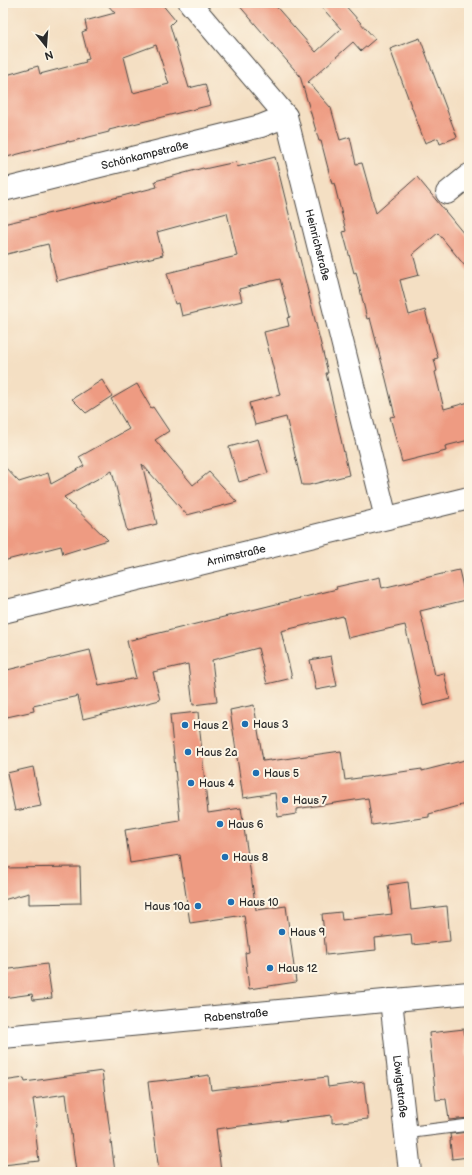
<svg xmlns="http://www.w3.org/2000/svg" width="472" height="1175" viewBox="0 0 472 1175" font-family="'Balsamiq Sans',sans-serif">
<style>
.building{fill:#ee9b82;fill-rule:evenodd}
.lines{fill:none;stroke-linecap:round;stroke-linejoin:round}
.service-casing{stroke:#494642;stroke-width:13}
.minor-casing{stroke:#494642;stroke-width:24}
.secondary-casing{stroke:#494642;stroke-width:24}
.service{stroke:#fff;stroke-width:11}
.minor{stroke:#fff;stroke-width:22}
.secondary{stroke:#fff;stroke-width:22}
.poi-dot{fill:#1f6fb2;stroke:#fcf5e5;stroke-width:1.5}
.labels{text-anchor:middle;stroke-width:4;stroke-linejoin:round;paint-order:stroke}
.street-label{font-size:11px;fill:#2b2b2b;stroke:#fcf5e5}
.poi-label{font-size:11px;fill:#2b2b2b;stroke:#fcf5e5;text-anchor:start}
</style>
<rect width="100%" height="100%" fill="#fcf5e5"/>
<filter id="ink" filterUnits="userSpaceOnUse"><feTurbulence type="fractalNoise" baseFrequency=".025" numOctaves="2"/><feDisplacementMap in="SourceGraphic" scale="8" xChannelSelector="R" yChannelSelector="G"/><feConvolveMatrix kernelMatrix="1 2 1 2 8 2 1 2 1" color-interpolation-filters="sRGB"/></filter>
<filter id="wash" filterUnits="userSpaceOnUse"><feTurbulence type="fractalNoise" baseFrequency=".012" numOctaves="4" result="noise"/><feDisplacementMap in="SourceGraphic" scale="16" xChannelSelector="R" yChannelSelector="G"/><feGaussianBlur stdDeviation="0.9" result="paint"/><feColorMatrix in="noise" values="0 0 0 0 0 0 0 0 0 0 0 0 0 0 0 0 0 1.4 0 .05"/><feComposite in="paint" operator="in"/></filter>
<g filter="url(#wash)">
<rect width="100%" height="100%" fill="#f4dfc3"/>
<g id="blocks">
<path class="building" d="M 106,3 L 161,3 L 175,20 L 170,25 L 189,88 L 205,84 L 211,105 L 109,130 L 109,132 L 69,142 L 69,141 L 3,158 L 3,76 L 38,66 L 40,74 L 86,62 L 85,60 L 89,59 L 82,32 L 87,30 L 85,21 L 115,13 ZM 156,45 L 169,84 L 133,93 L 124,57 Z
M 237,3 L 273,3 L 316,52 L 341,29 L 318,3 L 343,3 L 375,39 L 361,51 L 353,42 L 308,82 L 331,108 L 340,140 L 350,137 L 356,164 L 362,163 L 376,213 L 417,177 L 469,240 L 469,271 L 438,233 L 413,254 L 419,275 L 400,280 L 409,315 L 425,310 L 438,358 L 434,359 L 437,371 L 435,372 L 444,409 L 469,402 L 469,440 L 445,446 L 446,451 L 402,462 L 390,417 L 395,416 L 386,379 L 370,318 L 367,319 L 356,272 L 354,273 L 343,232 L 346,231 L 334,183 L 332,184 L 321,141 L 319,141 L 300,76 Z
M 420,38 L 457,137 L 440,144 L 438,138 L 425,143 L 390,49 Z
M 275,157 L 328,373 L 326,373 L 349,475 L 309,485 L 302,485 L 286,417 L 255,425 L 249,403 L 280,395 L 264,332 L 289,326 L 287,318 L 290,317 L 280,279 L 239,289 L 242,301 L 182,316 L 179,303 L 175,304 L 167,273 L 237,256 L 227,213 L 157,232 L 163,255 L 57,281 L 48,244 L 3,255 L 3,224 L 99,202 L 157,187 L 155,181 L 203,168 L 204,169 L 236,162 L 237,167 Z
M 102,380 L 112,396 L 86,413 L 72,399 Z
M 137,384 L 151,408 L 153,407 L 169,431 L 155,440 L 193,485 L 209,472 L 237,502 L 187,515 L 142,464 L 157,524 L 127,531 L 112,471 L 64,497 L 108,540 L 63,554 L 61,546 L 3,561 L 3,465 L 19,482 L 48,473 L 51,484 L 84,466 L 79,457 L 129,429 L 111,399 Z
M 258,439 L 268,473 L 239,482 L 229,447 Z
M 459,570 L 466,600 L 420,611 L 435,675 L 444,673 L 450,699 L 423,706 L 405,625 L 348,638 L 343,616 L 281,631 L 292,678 L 267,684 L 258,648 L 212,660 L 217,702 L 193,705 L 188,664 L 153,672 L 160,700 L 83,719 L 78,696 L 33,706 L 34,711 L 7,717 L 3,701 L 3,671 L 90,650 L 99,686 L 136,678 L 127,641 L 337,589 L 336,587 L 380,577 L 382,588 Z
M 331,656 L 337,686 L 316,690 L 310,660 Z
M 254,705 L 263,761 L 270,760 L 270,761 L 341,751 L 345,780 L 422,769 L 422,771 L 469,759 L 469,803 L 429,814 L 429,817 L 372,825 L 368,798 L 296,809 L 296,814 L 278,817 L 275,793 L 243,798 L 230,710 Z
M 198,712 L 208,813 L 241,808 L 256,910 L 286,906 L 296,982 L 249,989 L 245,953 L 249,952 L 244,915 L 190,923 L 180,855 L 130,863 L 125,830 L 180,821 L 170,715 Z
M 33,767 L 41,806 L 15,811 L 7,773 Z
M 80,867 L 81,903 L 29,904 L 29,893 L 3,900 L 3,868 Z
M 408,882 L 411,910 L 447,906 L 450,941 L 412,945 L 411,934 L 375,938 L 376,950 L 326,955 L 322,914 L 341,912 L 342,920 L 392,914 L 388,885 Z
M 47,964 L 52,998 L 33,1000 L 32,994 L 3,998 L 3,970 Z
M 464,1029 L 469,1074 L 469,1118 L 449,1120 L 446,1099 L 436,1100 L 429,1033 Z
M 102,1071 L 115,1172 L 76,1172 L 66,1094 L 33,1099 L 37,1126 L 35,1129 L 39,1161 L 3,1165 L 3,1081 L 24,1078 L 25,1082 Z
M 209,1075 L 211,1090 L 327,1077 L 328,1087 L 364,1082 L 368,1119 L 332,1123 L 332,1115 L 216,1129 L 221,1172 L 159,1172 L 148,1082 L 166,1080 L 167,1081 Z
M 469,1132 L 469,1157 L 452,1159 L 450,1141 L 451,1141 L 450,1134 Z"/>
</g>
</g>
<g filter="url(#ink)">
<use href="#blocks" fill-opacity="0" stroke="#494642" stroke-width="1"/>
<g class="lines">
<g class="service-casing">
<path id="service" d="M 405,1133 L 469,1125"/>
</g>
<g class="minor-casing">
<g id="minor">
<path id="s1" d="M 190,3 L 286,116 L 386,518"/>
<path id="s2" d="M 3,190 L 261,126 L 286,116"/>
<path d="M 447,193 L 469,175"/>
<path id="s3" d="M 391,1000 L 410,1172"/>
<path id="s4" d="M 3,1037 L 469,993"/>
</g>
</g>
<g class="secondary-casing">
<g id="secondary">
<path id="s5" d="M 3,612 L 469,498"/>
</g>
</g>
<use href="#service" class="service"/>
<use href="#minor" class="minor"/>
<use href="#secondary" class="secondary"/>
</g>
</g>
<g class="poi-dot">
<circle cx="245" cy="724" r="4"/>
<circle cx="185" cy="725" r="4"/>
<circle cx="188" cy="752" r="4"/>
<circle cx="256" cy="773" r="4"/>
<circle cx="191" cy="783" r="4"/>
<circle cx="285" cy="800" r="4"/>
<circle cx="220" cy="824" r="4"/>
<circle cx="225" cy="857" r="4"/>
<circle cx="231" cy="902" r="4"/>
<circle cx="198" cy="906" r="4"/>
<circle cx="282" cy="932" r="4"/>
<circle cx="270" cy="968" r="4"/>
</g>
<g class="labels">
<g class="street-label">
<text dy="4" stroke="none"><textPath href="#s2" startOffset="146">Schönkampstraße</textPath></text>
<text dy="4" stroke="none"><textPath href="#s1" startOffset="281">Heinrichstraße</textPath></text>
<text dy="4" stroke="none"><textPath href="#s5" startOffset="240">Arnimstraße</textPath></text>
<text dy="4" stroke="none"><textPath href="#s4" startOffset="234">Rabenstraße</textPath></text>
<text dy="4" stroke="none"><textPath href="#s3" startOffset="87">Löwigtstraße</textPath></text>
</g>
<g class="poi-label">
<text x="253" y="728">Haus 3</text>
<text x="193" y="729">Haus 2</text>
<text x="196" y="756">Haus 2a</text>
<text x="264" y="777">Haus 5</text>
<text x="199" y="787">Haus 4</text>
<text x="293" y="804">Haus 7</text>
<text x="228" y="828">Haus 6</text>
<text x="233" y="861">Haus 8</text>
<text x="239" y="906">Haus 10</text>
<text x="190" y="910" text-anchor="end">Haus 10a</text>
<text x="290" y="936">Haus 9</text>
<text x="278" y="972">Haus 12</text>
</g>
</g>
<rect width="472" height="1175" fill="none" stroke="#fcf5e5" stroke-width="16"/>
<g transform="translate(46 46) rotate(163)" stroke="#fcf5e5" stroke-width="3" paint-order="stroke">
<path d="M0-3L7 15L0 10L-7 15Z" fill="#2b2b2b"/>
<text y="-6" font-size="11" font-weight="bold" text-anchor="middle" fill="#2b2b2b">N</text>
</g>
</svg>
